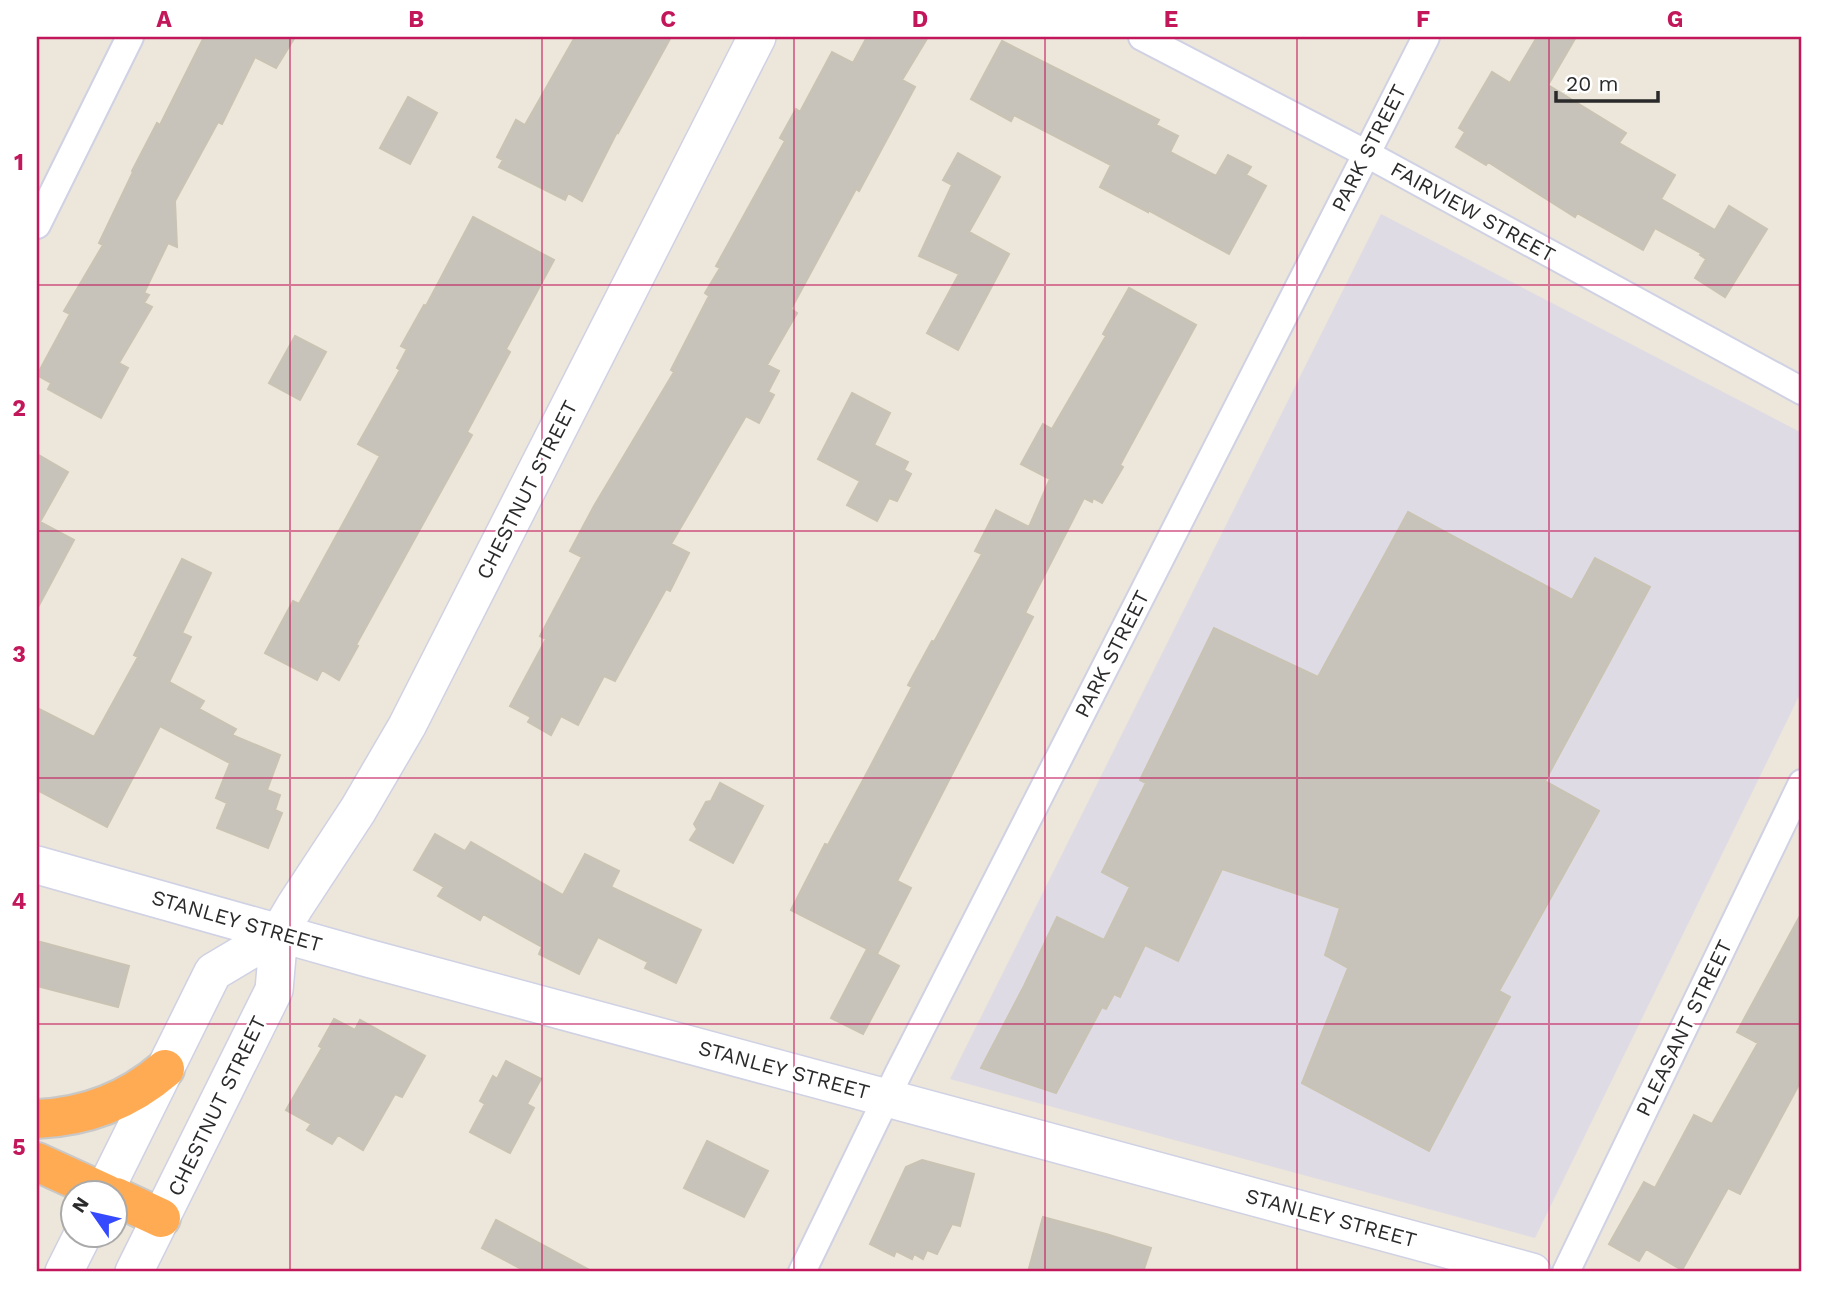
<svg xmlns="http://www.w3.org/2000/svg" width="1839" height="1309" viewBox="0 0 1839 1309" font-family="'Work Sans',sans-serif">
<style>
.industrial{fill:#dfdbe5}
.building{fill:#c8c3ba;stroke:#c9c3b3;stroke-width:2}
.lines{fill:none;stroke-linecap:round;stroke-linejoin:round}
.street-casing{stroke:#cfd1e4;stroke-width:30}
.secondary-casing{stroke:#cfd1e4;stroke-width:40}
.highway-casing{stroke:#c8c8c8;stroke-width:42}
.street{stroke:#fff;stroke-width:26}
.secondary{stroke:#fff;stroke-width:37}
.highway{stroke:#ffab53;stroke-width:38}
.grid{fill:none;stroke:#c2185b;stroke-width:2;stroke-opacity:0.55}
.labels{text-anchor:middle;stroke-width:5;stroke-linejoin:round;paint-order:stroke}
.street-label{font-size:21px;fill:#2a2a2a;stroke:#fff}
.neatline{fill:none;stroke:#c2185b;stroke-width:2.5}
.grid-label{font-size:23px;text-anchor:middle;font-weight:bold;fill:#c2185b}
</style>
<rect width="100%" height="100%" fill="#ede6da"/>
<path class="industrial" d="M 1381,214 L 1802,433 L 1802,690 L 1535,1238 L 950,1079 Z"/>
<path class="building" d="M 204,37 L 295,37 L 276,68 L 255,57 L 222,124 L 218,122 L 175,201 L 177,247 L 168,243 L 144,293 L 149,295 L 144,303 L 152,307 L 119,363 L 128,368 L 101,418 L 48,389 L 51,383 L 37,375 L 70,314 L 64,311 L 103,245 L 99,243 L 133,172 L 132,171 L 157,123 L 160,125 Z
M 575,37 L 671,37 L 618,133 L 617,132 L 582,201 L 568,193 L 565,200 L 499,167 L 503,160 L 497,157 L 516,120 L 525,125 Z
M 867,37 L 928,37 L 902,80 L 915,87 L 859,191 L 856,189 L 791,309 L 797,313 L 767,365 L 779,371 L 768,392 L 774,395 L 759,423 L 746,416 L 671,544 L 689,553 L 670,591 L 666,589 L 615,681 L 604,676 L 578,725 L 561,716 L 551,735 L 528,722 L 531,717 L 510,706 L 546,639 L 540,636 L 582,557 L 570,551 L 594,506 L 674,372 L 671,370 L 709,296 L 705,293 L 720,268 L 716,266 L 785,141 L 780,138 L 796,109 L 800,112 L 832,52 L 853,63 Z
M 1537,37 L 1576,37 L 1548,85 L 1626,133 L 1619,143 L 1675,175 L 1661,199 L 1715,230 L 1729,206 L 1767,229 L 1725,297 L 1695,278 L 1706,259 L 1700,255 L 1701,253 L 1655,228 L 1643,250 L 1577,213 L 1575,217 L 1488,162 L 1486,165 L 1456,147 L 1465,132 L 1459,128 L 1492,72 L 1510,83 Z
M 1002,41 L 1159,120 L 1156,125 L 1178,136 L 1170,152 L 1216,176 L 1228,155 L 1251,167 L 1246,175 L 1266,186 L 1229,254 L 1148,210 L 1148,212 L 1100,187 L 1111,165 L 1014,115 L 1011,121 L 971,99 Z
M 408,97 L 437,113 L 410,164 L 380,148 Z
M 958,153 L 1000,177 L 969,232 L 1009,254 L 958,350 L 927,333 L 959,274 L 919,256 L 952,185 L 943,180 Z
M 473,217 L 554,260 L 506,349 L 510,352 L 467,432 L 472,435 L 356,645 L 358,646 L 339,680 L 322,670 L 317,680 L 265,653 L 293,601 L 299,604 L 380,456 L 358,444 L 400,370 L 397,368 L 407,349 L 401,346 L 424,305 L 426,306 Z
M 1129,288 L 1196,325 L 1120,465 L 1123,467 L 1102,503 L 1093,498 L 1092,502 L 1084,498 L 1025,613 L 1033,617 L 897,881 L 911,888 L 877,954 L 791,910 L 825,844 L 828,845 L 869,769 L 912,687 L 908,685 L 932,641 L 934,642 L 982,554 L 975,551 L 996,510 L 1029,527 L 1050,479 L 1021,464 L 1043,424 L 1052,429 L 1106,336 L 1103,334 Z
M 295,336 L 326,352 L 300,400 L 269,383 Z
M 852,393 L 890,413 L 874,445 L 908,462 L 904,470 L 911,474 L 897,501 L 889,498 L 877,521 L 847,505 L 860,481 L 818,459 Z
M 37,454 L 68,472 L 40,522 L 74,540 L 37,609 Z
M 1408,512 L 1572,600 L 1595,558 L 1650,587 L 1545,781 L 1599,811 L 1499,991 L 1510,997 L 1429,1151 L 1302,1083 L 1348,968 L 1325,955 L 1340,908 L 1222,869 L 1178,961 L 1145,945 L 1120,997 L 1114,994 L 1106,1009 L 1102,1007 L 1056,1093 L 981,1068 L 1024,986 L 1057,917 L 1104,940 L 1130,887 L 1102,872 L 1146,783 L 1140,780 L 1214,628 L 1318,677 Z
M 182,559 L 211,573 L 182,633 L 191,637 L 169,682 L 204,701 L 199,709 L 236,729 L 232,735 L 280,755 L 267,790 L 280,795 L 275,810 L 282,813 L 268,848 L 217,828 L 227,803 L 216,798 L 230,763 L 160,726 L 107,827 L 37,790 L 37,708 L 94,737 L 138,657 L 134,655 Z
M 720,783 L 763,806 L 733,863 L 690,840 L 697,829 L 694,824 L 706,802 L 711,801 Z
M 435,834 L 465,851 L 471,842 L 563,895 L 585,854 L 619,871 L 611,887 L 701,930 L 676,983 L 645,968 L 648,962 L 598,937 L 579,974 L 539,954 L 542,947 L 483,914 L 480,920 L 438,896 L 444,887 L 414,870 Z
M 1802,912 L 1802,1079 L 1740,1194 L 1728,1188 L 1682,1270 L 1646,1249 L 1639,1261 L 1609,1244 L 1644,1182 L 1655,1188 L 1694,1115 L 1712,1124 L 1758,1043 L 1737,1032 Z
M 37,941 L 129,966 L 118,1007 L 37,986 Z
M 867,949 L 899,966 L 863,1034 L 831,1018 Z
M 334,1019 L 355,1030 L 360,1020 L 425,1056 L 402,1097 L 395,1094 L 363,1150 L 338,1135 L 332,1144 L 307,1130 L 311,1124 L 286,1110 L 322,1048 L 319,1046 Z
M 506,1061 L 541,1079 L 527,1104 L 534,1108 L 510,1153 L 470,1132 L 485,1104 L 480,1101 L 493,1076 L 497,1079 Z
M 707,1141 L 768,1171 L 744,1217 L 684,1188 Z
M 922,1160 L 974,1174 L 960,1226 L 952,1224 L 937,1254 L 927,1250 L 923,1259 L 914,1254 L 912,1259 L 896,1251 L 894,1256 L 870,1244 L 906,1167 Z
M 1043,1217 L 1106,1234 L 1151,1248 L 1143,1272 L 1028,1272 Z
M 496,1220 L 593,1272 L 527,1272 L 482,1248 Z"/>
<g class="lines">
<g class="street-casing">
<path id="street" d="M 1142,37 L 1367,154 L 1802,391
M 37,225 L 130,37
M 802,1272 L 898,1074 L 1426,37
M 1566,1272 L 1802,783"/>
</g>
<g class="secondary-casing">
<path id="secondary" d="M 37,865 L 371,959 L 1532,1272
M 103,1194 L 213,972 L 279,933
M 64,1272 L 82,1236
M 134,1272 L 274,990 L 279,933 L 295,906 L 358,810 L 407,726 L 757,37"/>
</g>
<g class="highway-casing">
<path id="highway" d="M 37,1119 C 85,1117 128,1101 165,1069
M 37,1162 L 107,1194
M 116,1197 L 161,1218"/>
</g>
<use href="#street" class="street"/>
<use href="#secondary" class="secondary"/>
<use href="#highway" class="highway"/>
</g>
<path class="grid" d="M 290,37 L 290,1272M 542,37 L 542,1272M 794,37 L 794,1272M 1045,37 L 1045,1272M 1297,37 L 1297,1272M 1549,37 L 1549,1272M 37,285 L 1802,285M 37,531 L 1802,531M 37,778 L 1802,778M 37,1024 L 1802,1024"/>
<g class="labels">
<g class="street-label">
<text transform="translate(1369 148) rotate(-63)" y="7">PARK STREET</text>
<text transform="translate(1473 212) rotate(29)" y="7">FAIRVIEW STREET</text>
<text transform="translate(527 490) rotate(-63)" y="7">CHESTNUT STREET</text>
<text transform="translate(1112 654) rotate(-63)" y="7">PARK STREET</text>
<text transform="translate(237 921) rotate(16)" y="7">STANLEY STREET</text>
<text transform="translate(1684 1028) rotate(-64)" y="7">PLEASANT STREET</text>
<text transform="translate(784 1070) rotate(15)" y="7">STANLEY STREET</text>
<text transform="translate(217 1106) rotate(-64)" y="7">CHESTNUT STREET</text>
<text transform="translate(1331 1218) rotate(15)" y="7">STANLEY STREET</text>
</g>
</g>
<rect width="1839" height="1309" fill="none" stroke="#ffffff" stroke-width="77"/>
<g transform="translate(94 1214) rotate(304)"><circle r="33" fill="#ffffff" stroke="#aaaaaa" stroke-width="2"/>
<path d="M0-5L12 26L0 18L-12 26Z" fill="#354aff"/>
<text y="-10" font-size="19" font-weight="bold" text-anchor="middle" fill="#2a2a2a">N</text>
</g>
<path d="M1556 91v10h102v-10" fill="none" stroke="#2a2a2a" stroke-width="3.5"/>
<text x="1566" y="91" font-size="21" fill="#2a2a2a" stroke="#ffffff" stroke-width="5" paint-order="stroke">20 m</text>
<rect x="38" y="38" width="1762" height="1232" class="neatline"/>
<g class="grid-label">
<text x="164" y="27">A</text>
<text x="416" y="27">B</text>
<text x="668" y="27">C</text>
<text x="920" y="27">D</text>
<text x="1171" y="27">E</text>
<text x="1423" y="27">F</text>
<text x="1675" y="27">G</text>
<text x="19" y="170">1</text>
<text x="19" y="416">2</text>
<text x="19" y="662">3</text>
<text x="19" y="909">4</text>
<text x="19" y="1155">5</text>
</g>
</svg>
